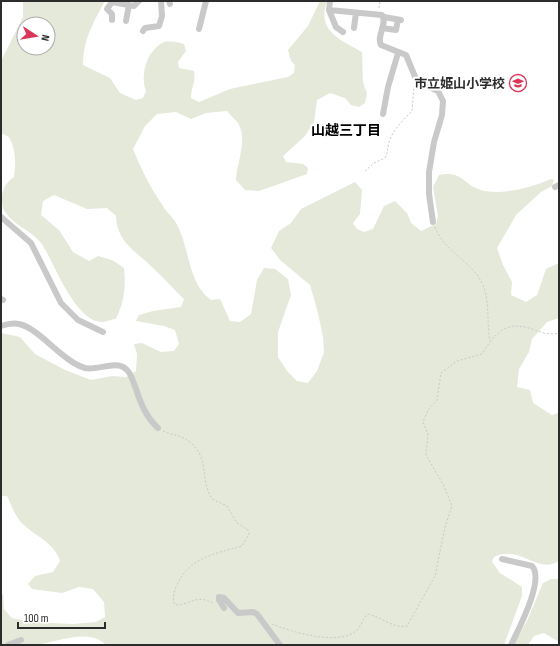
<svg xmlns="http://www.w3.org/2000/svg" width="560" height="646" viewBox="0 0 560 646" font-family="'Sofia Sans Condensed','Noto Sans JP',sans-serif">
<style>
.green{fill:#e4e9da;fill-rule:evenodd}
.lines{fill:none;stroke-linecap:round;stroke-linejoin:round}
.path{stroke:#c9c9c9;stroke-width:1;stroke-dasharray:2 2;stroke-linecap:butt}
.minor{stroke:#c9c9c9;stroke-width:6}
.labels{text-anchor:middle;stroke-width:4;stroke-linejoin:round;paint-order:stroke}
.poi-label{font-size:13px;font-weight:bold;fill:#2c2c2c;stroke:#fff;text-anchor:end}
.neighbourhood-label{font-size:14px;font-weight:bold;fill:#000;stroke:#fff}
</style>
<rect width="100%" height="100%" fill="#fff"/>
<path class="green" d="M 23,1 L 105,1 C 94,21 82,42 83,65 L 110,78 L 120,93 L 136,100 L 143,98 L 146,91 C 140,76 146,52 162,43 C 169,40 177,42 184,44 L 186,51 L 178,62 L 179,68 L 194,71 C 196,81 191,88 191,98 L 199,102 L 230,89 L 288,77 L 294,73 L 295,65 L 291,61 L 288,50 L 308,26 L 320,1 L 327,1 C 316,31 341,40 362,52 L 363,82 L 367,94 L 365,103 L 359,107 L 351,105 L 345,98 L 330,93 L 317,100 L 314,122 L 305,136 L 283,156 L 286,162 L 303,164 L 308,168 L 307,174 L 259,191 L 245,190 L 236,180 C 237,161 248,140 238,123 C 235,119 230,115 227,111 L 206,113 L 191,119 L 176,112 L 157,114 L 145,126 L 133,149 C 141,169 151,189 163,206 C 166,212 173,217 176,223 C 190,247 187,282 211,300 L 220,299 L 230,321 L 240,322 L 251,314 L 257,280 L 264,268 L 275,269 L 288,279 L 291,295 L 278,332 L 278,357 L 287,371 L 297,381 L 308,383 L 317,371 L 324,352 L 323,337 L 318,313 L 310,285 L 280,260 L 271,248 L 279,231 L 291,223 L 301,209 L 355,182 L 362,190 L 360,214 L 353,223 L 357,229 L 364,232 L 373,229 L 384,206 L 395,201 L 407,213 L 411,223 L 421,231 L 436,224 L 438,216 L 433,187 L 439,175 C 463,170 463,185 481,190 C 501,196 533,187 551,179 L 554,180 L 552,186 L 541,192 L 516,215 L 497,248 L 503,265 L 512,282 L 511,295 L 526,302 L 537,295 L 546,269 L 559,263 L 559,318 L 547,322 L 532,339 L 529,352 L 519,369 L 517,387 L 530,390 L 533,403 L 552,415 L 559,413 L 559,561 C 537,575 520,544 494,557 L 492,562 L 500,573 L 522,587 L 522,596 L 504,645 L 106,645 C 88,627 56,643 35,645 C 24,646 12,645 1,645 L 1,593 L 3,595 L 4,609 L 12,618 L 30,622 L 73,624 L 96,622 L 105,617 L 104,602 L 93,589 L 79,587 L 62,593 L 32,589 L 28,584 L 35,576 L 53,572 L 60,561 C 54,541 33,536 20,521 C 14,514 11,504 7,496 L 1,496 L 1,333 L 20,337 L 35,354 L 65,370 L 91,380 L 112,376 L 126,377 L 136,371 L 137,354 L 134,344 L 142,343 L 161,352 L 174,351 L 179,344 L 175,330 L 164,326 L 136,321 L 139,315 L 153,311 L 181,307 L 184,299 C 174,290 165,279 155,270 C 138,252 117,244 116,216 L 107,208 L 87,209 L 54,195 L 43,201 L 41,215 L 59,230 L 73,252 L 89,261 L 98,256 L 112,260 L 124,268 C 126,287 124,302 116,319 C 112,319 108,321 104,322 C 75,324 55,263 41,243 C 30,229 11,225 3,208 C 0,195 3,184 14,177 C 16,163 16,150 9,137 L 1,133 L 1,61 L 23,17 ZM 24,24 L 48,24 L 48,48 L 24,48 Z
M 551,579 L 559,579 L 559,642 L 544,633 L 534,636 L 528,645 L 513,645 L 527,621 L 543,583 Z"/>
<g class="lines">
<path class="path" d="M 379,8 L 380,1
M 365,171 L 374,163 L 385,158 C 388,153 387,148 389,142 C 393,130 403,120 412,111 L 414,86
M 435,227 C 443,250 469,260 481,281 C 491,300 486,321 490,341
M 163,431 C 171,435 180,435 187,440 C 211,456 199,478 212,499 L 227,506 L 237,523 L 248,530 L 249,534 L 242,546 C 215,554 188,557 176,587 C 174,592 172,599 175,605 C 192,605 196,593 214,604
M 272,624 C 292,632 337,646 356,631 C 362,626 362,619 368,614 C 381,617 394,629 407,626 L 435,576 L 445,527 L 452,506 L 444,486 L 426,455 L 428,434 L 423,422 L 428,410 L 437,400 L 441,373 L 457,361 L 482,354 C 497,330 507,320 535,330 C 542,333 551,335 559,333"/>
<path class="minor" d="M 169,1 L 170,4
M 330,1 L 329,10 L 382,15 C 388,24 376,36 381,45 L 406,55 L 416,79 L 424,85 L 438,91 L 443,101 L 442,115 L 434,142 L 429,172 L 429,194 L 433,222
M 329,10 L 336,27 L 343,32
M 384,17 L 401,20
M 112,20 L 112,14 L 107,9 L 112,2 L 134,6 L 139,1
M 126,21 L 129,5
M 354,28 L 356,13
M 382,28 L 396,30 L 398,20
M 199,29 L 206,1
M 143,31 L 145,28 L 159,26 L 162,16 L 161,1
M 383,114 L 388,87 L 398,53
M 555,187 L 559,185
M 1,217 L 31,243 L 61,303 L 78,320 L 103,332
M 1,299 L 3,300
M 1,326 C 7,324 13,323 19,324 C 39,328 63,362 85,368 C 98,371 117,359 127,370 C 132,375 133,382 136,389 C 141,404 146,417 158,428
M 502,559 L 532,566 C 545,580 518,630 511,645
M 224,608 L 219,600 L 219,597 L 224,598 L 238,613 L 253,612 L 257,614 L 280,645
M 8,645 L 21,640"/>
</g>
<defs>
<g id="school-ring" transform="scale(0.9)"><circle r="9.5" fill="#fff" stroke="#da3758" stroke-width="1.5"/><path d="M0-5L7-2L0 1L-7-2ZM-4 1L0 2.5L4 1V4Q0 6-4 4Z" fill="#da3758"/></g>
</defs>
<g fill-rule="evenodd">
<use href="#school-ring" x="518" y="83"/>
</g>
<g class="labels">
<g class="poi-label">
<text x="505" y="88">市立姫山小学校</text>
</g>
<g class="neighbourhood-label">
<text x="346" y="135">山越三丁目</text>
</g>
</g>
<rect width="560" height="646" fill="none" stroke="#2c2c2c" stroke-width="4"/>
<g transform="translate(36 36) rotate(102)"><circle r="19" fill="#ffffff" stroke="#ababab"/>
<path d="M0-3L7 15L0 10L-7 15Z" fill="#da3758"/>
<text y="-6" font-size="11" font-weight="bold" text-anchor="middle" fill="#2c2c2c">N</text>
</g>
<path d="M18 622v6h87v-6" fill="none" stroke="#2c2c2c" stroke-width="2"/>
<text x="24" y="622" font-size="12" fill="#2c2c2c" stroke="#ffffff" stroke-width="3" paint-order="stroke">100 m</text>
</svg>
